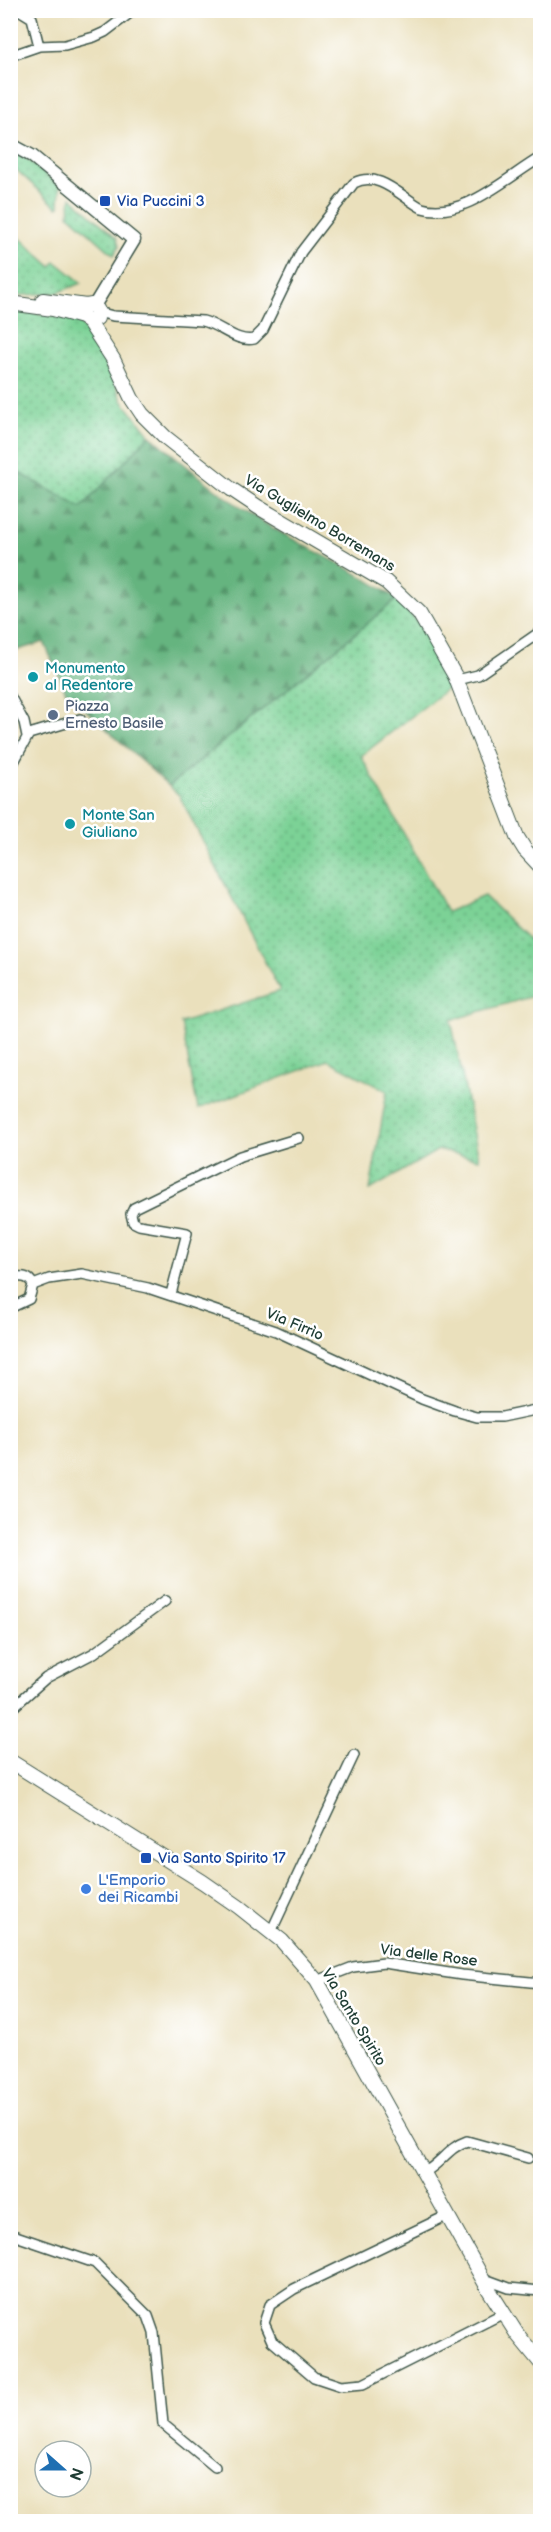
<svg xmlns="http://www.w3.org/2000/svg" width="551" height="2532" viewBox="0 0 551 2532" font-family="'Balsamiq Sans',sans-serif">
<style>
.green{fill:url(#green-dots);stroke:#4e8865;stroke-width:1.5}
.forest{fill:url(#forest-firs);stroke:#42785a;stroke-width:1.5}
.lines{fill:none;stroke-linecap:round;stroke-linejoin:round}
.street-casing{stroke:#3d5548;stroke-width:12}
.secondary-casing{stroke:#3d5548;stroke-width:15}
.primary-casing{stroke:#3d5548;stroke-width:16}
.street{stroke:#fff;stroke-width:9}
.secondary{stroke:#fff;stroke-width:12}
.primary{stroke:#fff;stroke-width:14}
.transit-dot{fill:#1a4fb4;stroke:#fff;stroke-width:2}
.culture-dot{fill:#0f9aa8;stroke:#fff;stroke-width:2}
.service-dot{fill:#5c6f8a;stroke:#fff;stroke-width:2}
.shop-dot{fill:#3f7fe0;stroke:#fff;stroke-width:2}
.labels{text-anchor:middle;stroke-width:5;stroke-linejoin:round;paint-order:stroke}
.transit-label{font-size:15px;fill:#164399;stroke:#fff;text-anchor:start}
.street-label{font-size:15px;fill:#1f3d34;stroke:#fff}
.culture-label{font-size:15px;fill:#0d838f;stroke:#fff;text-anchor:start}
.service-label{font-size:15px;fill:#4e5e75;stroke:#fff;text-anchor:start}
.shop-label{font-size:15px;fill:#366cbe;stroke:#fff;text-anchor:start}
</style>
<defs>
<pattern id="green-dots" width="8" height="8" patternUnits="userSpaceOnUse" patternTransform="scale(1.5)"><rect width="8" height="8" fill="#7cd296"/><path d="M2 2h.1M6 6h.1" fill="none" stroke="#65ac7b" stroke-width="1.8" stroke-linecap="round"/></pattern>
<pattern id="forest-firs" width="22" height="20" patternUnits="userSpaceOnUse" patternTransform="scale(1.5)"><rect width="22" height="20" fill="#65b47f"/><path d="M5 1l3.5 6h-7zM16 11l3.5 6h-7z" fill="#539469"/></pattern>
</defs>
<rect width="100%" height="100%" fill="#fff"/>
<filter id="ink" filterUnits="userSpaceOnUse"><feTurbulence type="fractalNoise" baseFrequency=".0167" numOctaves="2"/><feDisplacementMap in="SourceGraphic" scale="12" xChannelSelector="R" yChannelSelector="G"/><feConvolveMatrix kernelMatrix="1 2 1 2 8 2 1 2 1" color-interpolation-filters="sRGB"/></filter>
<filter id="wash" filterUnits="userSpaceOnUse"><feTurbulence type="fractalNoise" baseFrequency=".008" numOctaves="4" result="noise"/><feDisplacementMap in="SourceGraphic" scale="24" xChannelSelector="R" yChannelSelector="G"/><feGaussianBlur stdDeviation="1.35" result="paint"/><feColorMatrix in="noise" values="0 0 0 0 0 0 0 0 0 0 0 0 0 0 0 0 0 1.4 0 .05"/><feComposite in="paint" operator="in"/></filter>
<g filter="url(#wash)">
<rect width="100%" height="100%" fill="#eae0bc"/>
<path class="green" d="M 10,152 L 27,159 L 60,186 L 59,206 L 57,207 L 11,165 Z
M 71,197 L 117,238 L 119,246 L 114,255 L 69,215 Z
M 11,230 L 51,266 L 56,262 L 82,283 L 56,293 L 11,296 Z
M 10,309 L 78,320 L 101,350 L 123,402 L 150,435 L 81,508 L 11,468 Z
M 397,599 L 423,629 L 453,684 L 361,756 L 447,912 L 484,896 L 540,950 L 540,994 L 451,1020 L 479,1159 L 438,1150 L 370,1190 L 387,1091 L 328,1060 L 198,1109 L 181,1023 L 280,991 L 179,795 L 169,786 Z"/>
<path class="forest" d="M 150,435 C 186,466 224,498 264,523 C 308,549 355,569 397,599 L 169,786 L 66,692 L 44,642 L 11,652 L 11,468 L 81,508 Z"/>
</g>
<g filter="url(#ink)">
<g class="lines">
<g class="street-casing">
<path id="street" d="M 19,10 L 32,18 L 39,46
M 10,20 L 14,10
M 10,56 L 39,46 L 65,45 L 94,37 L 105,32 L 134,10
M 98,312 L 113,316 L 203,321 C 220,325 237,343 254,339 L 263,330 L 301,252 L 354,183 C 379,170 401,197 422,208 C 463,220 507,177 540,158
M 457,680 L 478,675 L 540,632
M 10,696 L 24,722 L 27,736
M 10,769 L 29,734 L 80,719
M 10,1278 C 20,1276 29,1275 33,1285 L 29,1299 L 10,1308
M 33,1285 L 49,1279 L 82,1274 L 148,1288 L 276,1331 L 422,1399 L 455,1411 L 477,1417 L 502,1417 L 540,1409
M 171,1294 L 187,1233 L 139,1225 L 133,1222 L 131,1214 L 134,1208 L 240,1156 L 299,1138
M 10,1710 L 46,1678 L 94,1653 L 165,1601
M 271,1932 L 354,1755
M 317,1981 L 353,1967 L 384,1963 L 462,1975 L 540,1983
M 425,2172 C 441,2163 449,2147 467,2141 L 528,2158
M 448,2215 L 294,2289 L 270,2305 L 264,2323 L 272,2341 L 314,2377 L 341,2386 L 363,2384 L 504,2313
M 10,2234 L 95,2263 L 148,2316 L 154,2333 L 163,2424 L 215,2467
M 482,2278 L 509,2288 L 540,2291"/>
</g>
<g class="secondary-casing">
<path id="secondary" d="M 10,144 L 32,156 L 134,240 L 94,306"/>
</g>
<g class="primary-casing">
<path id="primary" d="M 43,300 L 86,306
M 10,303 L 53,309 L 82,317 L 89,322 L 97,318 L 97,309 L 92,305 L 86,306 L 82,310 L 82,317
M 89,322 L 113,359 L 132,399 L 142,414 L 165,437 L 231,489 L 258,507 L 386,582 L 419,613 L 455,676 L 517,837 L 525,850 L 540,866
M 10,1761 L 203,1882 L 239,1907 L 282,1941 L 317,1981 L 489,2290 L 517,2334 L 540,2362"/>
</g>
<use href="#street" class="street"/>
<use href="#secondary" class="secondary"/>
<use href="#primary" class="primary"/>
</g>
</g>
<g class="transit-dot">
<rect x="99" y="195" width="12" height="12" rx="3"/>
<rect x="140" y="1852" width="12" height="12" rx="3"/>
</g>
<g class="culture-dot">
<circle cx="33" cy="677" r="6"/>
<circle cx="70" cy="824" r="6"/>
</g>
<circle class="service-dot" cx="53" cy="715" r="6"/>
<circle class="shop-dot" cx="86" cy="1889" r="6"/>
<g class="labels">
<g class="transit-label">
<text x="117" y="206">Via Puccini 3</text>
<text x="158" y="1863">Via Santo Spirito 17</text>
</g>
<g class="street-label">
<text transform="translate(320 523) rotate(31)" y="5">Via Guglielmo Borremans</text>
<text transform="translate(295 1324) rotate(23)" y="5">Via Firrìo</text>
<text transform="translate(429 1955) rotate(7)" y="5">Via delle Rose</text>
<text transform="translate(354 2017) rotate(59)" y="5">Via Santo Spirito</text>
</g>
<g class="culture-label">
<text x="45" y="673">Monumento<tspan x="45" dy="17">al Redentore</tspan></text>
<text x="82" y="820">Monte San<tspan x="82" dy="17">Giuliano</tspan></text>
</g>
<g class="service-label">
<text x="65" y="711">Piazza<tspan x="65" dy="17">Ernesto Basile</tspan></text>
</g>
<g class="shop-label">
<text x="98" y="1885">L'Emporio<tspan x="98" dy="17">dei Ricambi</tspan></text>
</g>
</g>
<rect width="551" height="2532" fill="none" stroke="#fff" stroke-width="36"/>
<g transform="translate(63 2469) rotate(111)"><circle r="28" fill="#ffffff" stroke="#a5b1ae" stroke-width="1.5"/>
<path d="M0-4.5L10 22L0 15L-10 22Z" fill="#1f6fb2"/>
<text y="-9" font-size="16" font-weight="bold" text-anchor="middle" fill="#1f3d34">N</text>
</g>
</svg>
